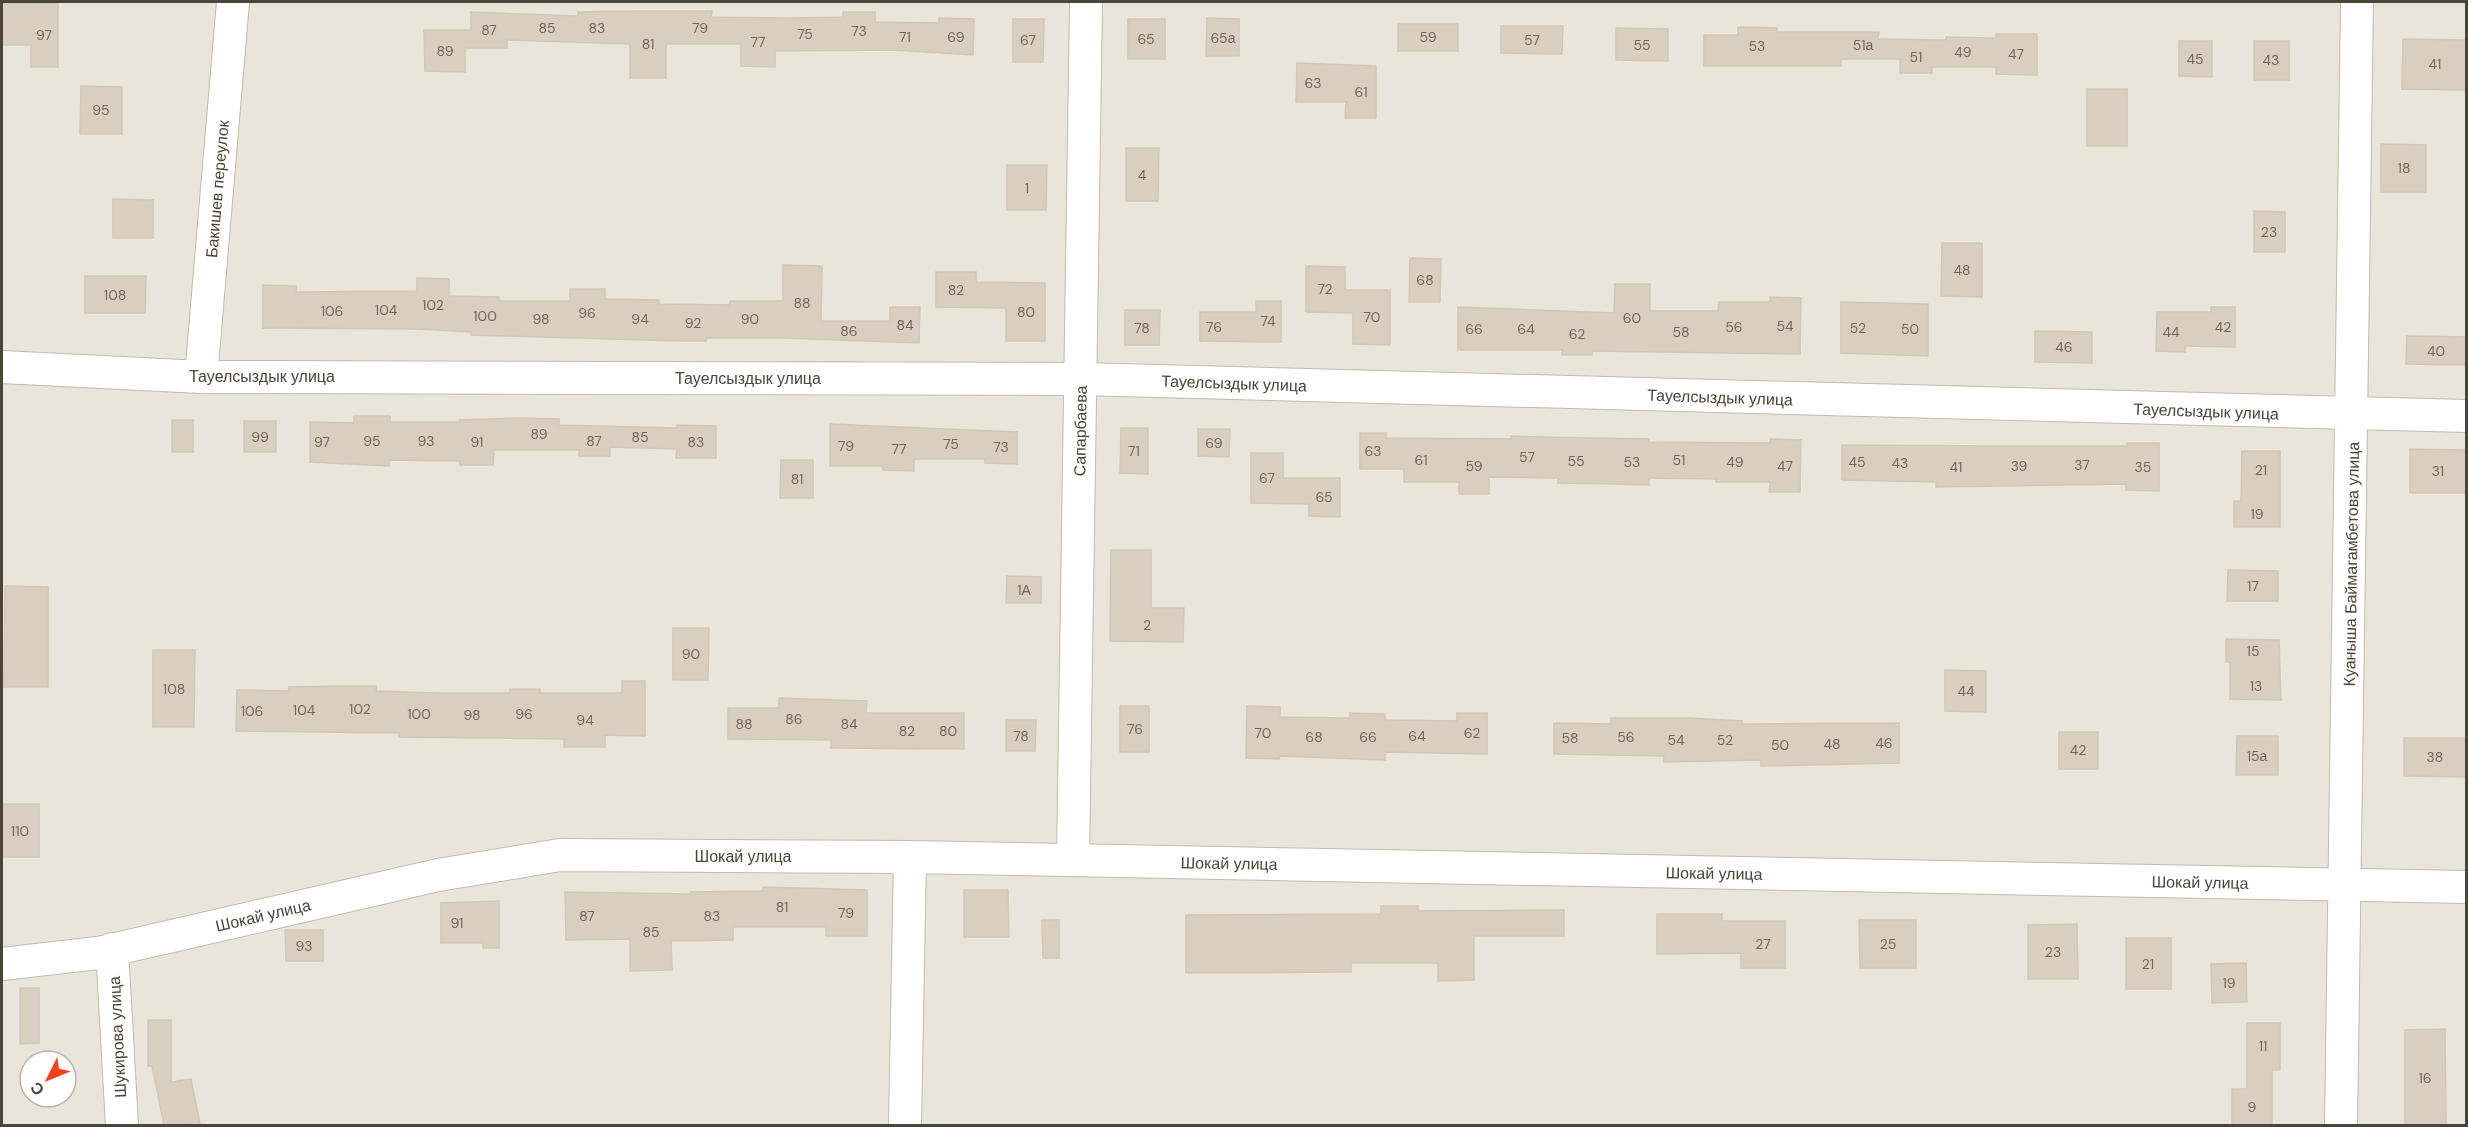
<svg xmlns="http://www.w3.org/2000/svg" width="2468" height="1127" viewBox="0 0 2468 1127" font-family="'DM Sans',sans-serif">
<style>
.residential{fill:#eae5da;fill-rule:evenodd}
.building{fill:#d8cfc1;stroke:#d3c7b4;stroke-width:1.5}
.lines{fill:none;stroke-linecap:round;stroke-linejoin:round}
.minor-casing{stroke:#c2bbae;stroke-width:34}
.minor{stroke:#fff;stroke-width:32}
.labels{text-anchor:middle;stroke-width:4.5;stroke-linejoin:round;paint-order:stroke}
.number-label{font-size:14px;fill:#6e675b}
.street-label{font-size:16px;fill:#4b4439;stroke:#fff}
</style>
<rect width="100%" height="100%" fill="#f6f3ec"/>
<path class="residential" d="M 2,2 L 2466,2 L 2466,1125 L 2,1126 ZM 30,1061 L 66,1061 L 66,1097 L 30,1097 Z"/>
<path class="building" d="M 2,3 L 58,3 L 58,67 L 31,67 L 31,45 L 2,45 Z
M 630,11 L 712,11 L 711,17 L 791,18 L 843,17 L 843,12 L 875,12 L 875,22 L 939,23 L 939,18 L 974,19 L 973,55 L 894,50 L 775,51 L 775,67 L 741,66 L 741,44 L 666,44 L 666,78 L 630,78 L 630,44 L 507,40 L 507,48 L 465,48 L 465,72 L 425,71 L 424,30 L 471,30 L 471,12 L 578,16 L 578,12 Z
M 1207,18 L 1239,19 L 1239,56 L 1206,56 Z
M 1013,19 L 1044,19 L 1043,62 L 1013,62 Z
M 1128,19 L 1165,19 L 1165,59 L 1128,59 Z
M 1398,24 L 1458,24 L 1458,51 L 1398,51 Z
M 1501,26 L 1563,26 L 1562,54 L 1501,53 Z
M 1738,27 L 1777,28 L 1777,32 L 1879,32 L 1878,39 L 1946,40 L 1946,37 L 1996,38 L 1996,34 L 2037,34 L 2037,75 L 1996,74 L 1996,67 L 1932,67 L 1932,73 L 1900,73 L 1900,59 L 1841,59 L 1841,66 L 1704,66 L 1704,35 L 1738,35 Z
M 1616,28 L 1668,29 L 1668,61 L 1616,60 Z
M 2403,39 L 2466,40 L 2466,90 L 2402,89 Z
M 2179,41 L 2212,41 L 2212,77 L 2179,76 Z
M 2254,41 L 2289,41 L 2289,80 L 2254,80 Z
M 1297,63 L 1376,66 L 1376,118 L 1345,118 L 1346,102 L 1296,102 Z
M 81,86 L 122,87 L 122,134 L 80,134 Z
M 2087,89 L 2127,89 L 2127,146 L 2087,146 Z
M 2381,144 L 2426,145 L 2426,192 L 2381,192 Z
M 1126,148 L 1159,148 L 1158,201 L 1126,201 Z
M 1007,165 L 1047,165 L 1046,210 L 1007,210 Z
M 113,199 L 153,200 L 153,238 L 113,238 Z
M 2254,211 L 2285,212 L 2285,252 L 2254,252 Z
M 1942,243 L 1982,243 L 1982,297 L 1941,296 Z
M 1410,258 L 1441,259 L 1440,302 L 1409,302 Z
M 783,265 L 822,266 L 821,321 L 890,321 L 890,307 L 920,307 L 919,343 L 783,338 L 706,338 L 706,341 L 679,341 L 471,335 L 471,332 L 417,329 L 263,328 L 263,285 L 296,286 L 296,292 L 417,291 L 417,278 L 449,279 L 449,296 L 499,297 L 499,301 L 570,301 L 570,289 L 605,289 L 605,299 L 659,300 L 659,304 L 729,305 L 730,301 L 783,301 Z
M 1306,266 L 1345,267 L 1345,290 L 1390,290 L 1390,345 L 1353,344 L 1353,313 L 1306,312 Z
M 936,272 L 976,272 L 976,282 L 1045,283 L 1045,341 L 1006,341 L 1006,308 L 936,307 Z
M 85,276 L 146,276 L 145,313 L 85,313 Z
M 1615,284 L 1650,284 L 1650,311 L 1718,311 L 1719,302 L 1770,302 L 1770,297 L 1801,298 L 1800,354 L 1592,351 L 1592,355 L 1562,355 L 1562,350 L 1458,350 L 1458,307 L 1614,313 Z
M 1256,301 L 1281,301 L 1281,342 L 1200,341 L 1200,312 L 1256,312 Z
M 1841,302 L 1928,304 L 1928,356 L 1841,353 Z
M 2211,307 L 2235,307 L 2235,347 L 2185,346 L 2185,352 L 2156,351 L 2157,312 L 2211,312 Z
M 1125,310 L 1160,310 L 1159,345 L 1125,345 Z
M 2035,331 L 2092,332 L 2092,363 L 2035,362 Z
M 2407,336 L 2466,337 L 2466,365 L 2406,364 Z
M 354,416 L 390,416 L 390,422 L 460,422 L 460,420 L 518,418 L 559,419 L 559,425 L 677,428 L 677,425 L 716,426 L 716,458 L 676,458 L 677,449 L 610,447 L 610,456 L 579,456 L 579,450 L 494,450 L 493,465 L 460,465 L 460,461 L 389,460 L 389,466 L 310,462 L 310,422 L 354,423 Z
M 172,420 L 193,420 L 193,452 L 172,452 Z
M 244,421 L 276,421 L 276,452 L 244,452 Z
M 830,424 L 1017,432 L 1017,464 L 985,463 L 985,459 L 914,459 L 914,471 L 883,470 L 883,466 L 830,466 Z
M 1121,428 L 1148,428 L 1148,474 L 1120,473 Z
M 1198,429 L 1230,429 L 1229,457 L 1198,456 Z
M 1360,433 L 1386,433 L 1386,438 L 1511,439 L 1511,436 L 1543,437 L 1649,439 L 1649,442 L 1770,443 L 1770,439 L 1801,440 L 1800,492 L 1769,492 L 1770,482 L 1716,482 L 1716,479 L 1649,478 L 1649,485 L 1614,484 L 1558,483 L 1558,478 L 1489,477 L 1489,494 L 1459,494 L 1459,482 L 1404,482 L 1404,469 L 1360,469 Z
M 2127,443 L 2159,443 L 2159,491 L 2126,490 L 2126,484 L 1936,487 L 1936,482 L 1842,480 L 1842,445 L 2003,446 L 2127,446 Z
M 2410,449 L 2466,450 L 2466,493 L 2410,493 Z
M 2242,451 L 2280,451 L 2280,527 L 2234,527 L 2234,501 L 2241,501 Z
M 1251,453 L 1283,453 L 1283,478 L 1340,478 L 1340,517 L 1309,516 L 1309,504 L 1251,503 Z
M 781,460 L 813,460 L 813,498 L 780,498 Z
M 1111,550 L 1151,550 L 1151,608 L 1184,608 L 1183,642 L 1110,641 Z
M 2228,570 L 2278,571 L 2278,601 L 2227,601 Z
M 1007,576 L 1041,577 L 1041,603 L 1006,603 Z
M 5,586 L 48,587 L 48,687 L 4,687 Z
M 673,628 L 709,628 L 708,680 L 673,680 Z
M 2226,639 L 2279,640 L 2281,700 L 2230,699 L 2230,662 L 2226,662 Z
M 153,650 L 195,650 L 194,727 L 153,727 Z
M 1945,670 L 1986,671 L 1986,712 L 1945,711 Z
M 622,681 L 645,681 L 645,736 L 605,735 L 605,747 L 564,747 L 564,739 L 399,737 L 399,733 L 236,731 L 237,690 L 289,691 L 289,687 L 344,686 L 376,686 L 376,691 L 438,693 L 510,693 L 510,689 L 540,689 L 540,693 L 622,693 Z
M 779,698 L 867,701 L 866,713 L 964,713 L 964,749 L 831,748 L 831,740 L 728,739 L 728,708 L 779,708 Z
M 1120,706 L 1149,706 L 1149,752 L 1120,752 Z
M 1247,706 L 1280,707 L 1280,717 L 1350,718 L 1350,713 L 1385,714 L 1385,720 L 1457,721 L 1457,713 L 1487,713 L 1487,754 L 1385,752 L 1385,760 L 1280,756 L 1279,759 L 1246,758 Z
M 1611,718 L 1689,718 L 1742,721 L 1742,724 L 1899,723 L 1899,763 L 1761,766 L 1761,760 L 1664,762 L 1664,756 L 1554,754 L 1554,723 L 1611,724 Z
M 1006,720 L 1036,720 L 1035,751 L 1006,751 Z
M 2059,732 L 2098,732 L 2098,769 L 2059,769 Z
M 2237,736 L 2278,736 L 2278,775 L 2236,775 Z
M 2404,738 L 2466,738 L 2466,777 L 2404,776 Z
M 2,804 L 39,804 L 39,857 L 2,857 Z
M 763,887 L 867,890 L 867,936 L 826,936 L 826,927 L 733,927 L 733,940 L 671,941 L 672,970 L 630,971 L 630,939 L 566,940 L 565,892 L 691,894 L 691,892 L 763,891 Z
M 964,890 L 1008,890 L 1009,937 L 964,937 Z
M 499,901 L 499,948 L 483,948 L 483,943 L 441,943 L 441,903 Z
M 1381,906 L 1418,906 L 1418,911 L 1564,910 L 1564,936 L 1474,936 L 1474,980 L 1438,981 L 1438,963 L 1351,963 L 1351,972 L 1186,973 L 1186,915 L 1381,914 Z
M 1657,914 L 1722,914 L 1722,921 L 1785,921 L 1785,968 L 1741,968 L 1741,953 L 1657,954 Z
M 1042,920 L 1059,920 L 1059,958 L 1043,958 Z
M 1859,920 L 1916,920 L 1916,968 L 1860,968 Z
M 2077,924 L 2078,979 L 2028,979 L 2028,925 Z
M 285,930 L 323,930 L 323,961 L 286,961 Z
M 2126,938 L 2171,938 L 2171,989 L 2126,989 Z
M 2246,963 L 2247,1002 L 2212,1003 L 2211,964 Z
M 20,988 L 39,988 L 39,1043 L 20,1044 Z
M 148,1020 L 171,1020 L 171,1082 L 191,1079 L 200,1124 L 164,1125 L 152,1066 L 148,1066 Z
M 2247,1023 L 2280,1023 L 2280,1070 L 2272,1070 L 2272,1125 L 2232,1125 L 2232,1089 L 2247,1089 Z
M 2445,1029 L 2446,1125 L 2405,1125 L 2405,1030 Z"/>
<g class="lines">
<g class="minor-casing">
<path id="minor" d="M 2,367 L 201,377 L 1081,379 L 2466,416
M 201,377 L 233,2
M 1073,860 L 1086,2
M 112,949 L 122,1126
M 2,964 L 98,953 L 438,875 L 560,855 L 910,857 L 2466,887
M 905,1126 L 910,857
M 2341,1126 L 2357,2"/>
</g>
<use href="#minor" class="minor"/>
</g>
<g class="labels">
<g class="number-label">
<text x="547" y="33">85</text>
<text x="597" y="33">83</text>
<text x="700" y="33">79</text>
<text x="489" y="35">87</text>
<text x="859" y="36">73</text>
<text x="805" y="39">75</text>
<text x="44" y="40">97</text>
<text x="905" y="42">71</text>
<text x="956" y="42">69</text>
<text x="1428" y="42">59</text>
<text x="1223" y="43">65а</text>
<text x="1146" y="44">65</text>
<text x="1028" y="45">67</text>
<text x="1532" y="45">57</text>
<text x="758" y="47">77</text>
<text x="648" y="49">81</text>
<text x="1642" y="50">55</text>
<text x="1863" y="50">51а</text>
<text x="1757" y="51">53</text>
<text x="445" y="56">89</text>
<text x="1963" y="57">49</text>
<text x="2016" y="59">47</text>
<text x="1916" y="62">51</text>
<text x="2195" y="64">45</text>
<text x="2271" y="65">43</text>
<text x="2435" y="69">41</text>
<text x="1313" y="88">63</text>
<text x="1361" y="97">61</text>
<text x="101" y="115">95</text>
<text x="2404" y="173">18</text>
<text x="1142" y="180">4</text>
<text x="1027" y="193">1</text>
<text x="2269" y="237">23</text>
<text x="1962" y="275">48</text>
<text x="1425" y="285">68</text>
<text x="1325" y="294">72</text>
<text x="956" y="295">82</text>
<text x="115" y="300">108</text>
<text x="802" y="308">88</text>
<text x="433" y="310">102</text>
<text x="386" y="315">104</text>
<text x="332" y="316">106</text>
<text x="1026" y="317">80</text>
<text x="587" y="318">96</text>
<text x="485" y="321">100</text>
<text x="1372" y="322">70</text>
<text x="1632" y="323">60</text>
<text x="541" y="324">98</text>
<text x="640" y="324">94</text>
<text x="750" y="324">90</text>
<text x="1268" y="326">74</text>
<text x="693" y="328">92</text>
<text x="905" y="330">84</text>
<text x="1785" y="331">54</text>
<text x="1214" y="332">76</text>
<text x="1734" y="332">56</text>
<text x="2223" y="332">42</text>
<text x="1142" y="333">78</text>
<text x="1858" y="333">52</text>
<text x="1474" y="334">66</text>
<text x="1526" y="334">64</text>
<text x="1910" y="334">50</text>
<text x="849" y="336">86</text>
<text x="1681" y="337">58</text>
<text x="2171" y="337">44</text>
<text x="1577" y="339">62</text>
<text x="2064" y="352">46</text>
<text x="2436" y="356">40</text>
<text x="539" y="439">89</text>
<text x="260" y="442">99</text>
<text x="640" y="442">85</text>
<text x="372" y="446">95</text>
<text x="426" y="446">93</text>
<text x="594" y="446">87</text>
<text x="322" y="447">97</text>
<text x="477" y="447">91</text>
<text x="696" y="447">83</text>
<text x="1214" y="448">69</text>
<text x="951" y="449">75</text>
<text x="846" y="451">79</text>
<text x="1001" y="452">73</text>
<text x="899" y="454">77</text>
<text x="1134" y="456">71</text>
<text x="1373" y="456">63</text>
<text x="1527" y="462">57</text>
<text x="1421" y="465">61</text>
<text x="1679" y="465">51</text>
<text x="1576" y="466">55</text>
<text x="1632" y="467">53</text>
<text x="1735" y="467">49</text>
<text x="1857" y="467">45</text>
<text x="1900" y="468">43</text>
<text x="2082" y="470">37</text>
<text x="1474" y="471">59</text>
<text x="1785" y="471">47</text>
<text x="2019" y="471">39</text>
<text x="1956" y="472">41</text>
<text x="2143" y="472">35</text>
<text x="2261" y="475">21</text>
<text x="2438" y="476">31</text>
<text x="1267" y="483">67</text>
<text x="797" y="484">81</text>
<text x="1324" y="502">65</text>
<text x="2257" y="519">19</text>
<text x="2253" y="591">17</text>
<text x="1024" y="595">1А</text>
<text x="1147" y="630">2</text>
<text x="2253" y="656">15</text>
<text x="691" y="659">90</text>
<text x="2256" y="691">13</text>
<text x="174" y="694">108</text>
<text x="1966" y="696">44</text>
<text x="360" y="714">102</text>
<text x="304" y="715">104</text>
<text x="252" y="716">106</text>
<text x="419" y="719">100</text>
<text x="524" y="719">96</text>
<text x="472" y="720">98</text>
<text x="794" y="724">86</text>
<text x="585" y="725">94</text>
<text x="744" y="729">88</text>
<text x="849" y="729">84</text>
<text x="1135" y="734">76</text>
<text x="907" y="736">82</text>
<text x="948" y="736">80</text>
<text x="1263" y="738">70</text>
<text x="1472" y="738">62</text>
<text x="1021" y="741">78</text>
<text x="1417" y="741">64</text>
<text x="1314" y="742">68</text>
<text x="1368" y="742">66</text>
<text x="1626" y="742">56</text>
<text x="1570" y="743">58</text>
<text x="1676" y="745">54</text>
<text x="1725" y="745">52</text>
<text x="1884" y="748">46</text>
<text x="1832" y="749">48</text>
<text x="1780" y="750">50</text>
<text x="2078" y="755">42</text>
<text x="2257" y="761">15а</text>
<text x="2435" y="762">38</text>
<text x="20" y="836">110</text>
<text x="782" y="912">81</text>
<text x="846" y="918">79</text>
<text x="587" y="921">87</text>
<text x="712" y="921">83</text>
<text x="457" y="928">91</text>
<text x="651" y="937">85</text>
<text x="1763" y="949">27</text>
<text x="1888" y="949">25</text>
<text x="304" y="951">93</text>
<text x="2053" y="957">23</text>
<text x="2148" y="969">21</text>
<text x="2229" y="988">19</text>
<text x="2263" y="1051">11</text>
<text x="2425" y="1083">16</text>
<text x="2252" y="1112">9</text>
</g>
<g class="street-label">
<text transform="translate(217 189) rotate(-85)" y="6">Бакишев переулок</text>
<text x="262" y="382">Тауелсыздык улица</text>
<text x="748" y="384">Тауелсыздык улица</text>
<text transform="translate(1234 383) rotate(2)" y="6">Тауелсыздык улица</text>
<text transform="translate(1720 397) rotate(2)" y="6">Тауелсыздык улица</text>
<text transform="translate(2206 411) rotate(2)" y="6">Тауелсыздык улица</text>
<text transform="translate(1080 431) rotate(-89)" y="6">Сапарбаева</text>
<text transform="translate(2351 564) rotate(-89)" y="6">Куаныша Баймагамбетова улица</text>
<text x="743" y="862">Шокай улица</text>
<text transform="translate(1229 863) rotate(1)" y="6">Шокай улица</text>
<text transform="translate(1714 873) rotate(1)" y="6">Шокай улица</text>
<text transform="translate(2200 882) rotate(1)" y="6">Шокай улица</text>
<text transform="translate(263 915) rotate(-13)" y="6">Шокай улица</text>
<text transform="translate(117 1037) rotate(-93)" y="6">Шукирова улица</text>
</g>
</g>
<rect width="2468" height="1127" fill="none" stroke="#4b4439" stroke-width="6"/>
<g transform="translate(48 1079) rotate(227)"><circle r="28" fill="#ffffff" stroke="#b7b4b0" stroke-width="1.5"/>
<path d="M0-4.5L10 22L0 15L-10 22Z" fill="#fc3f1d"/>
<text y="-9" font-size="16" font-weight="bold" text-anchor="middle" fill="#4b4439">С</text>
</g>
</svg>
